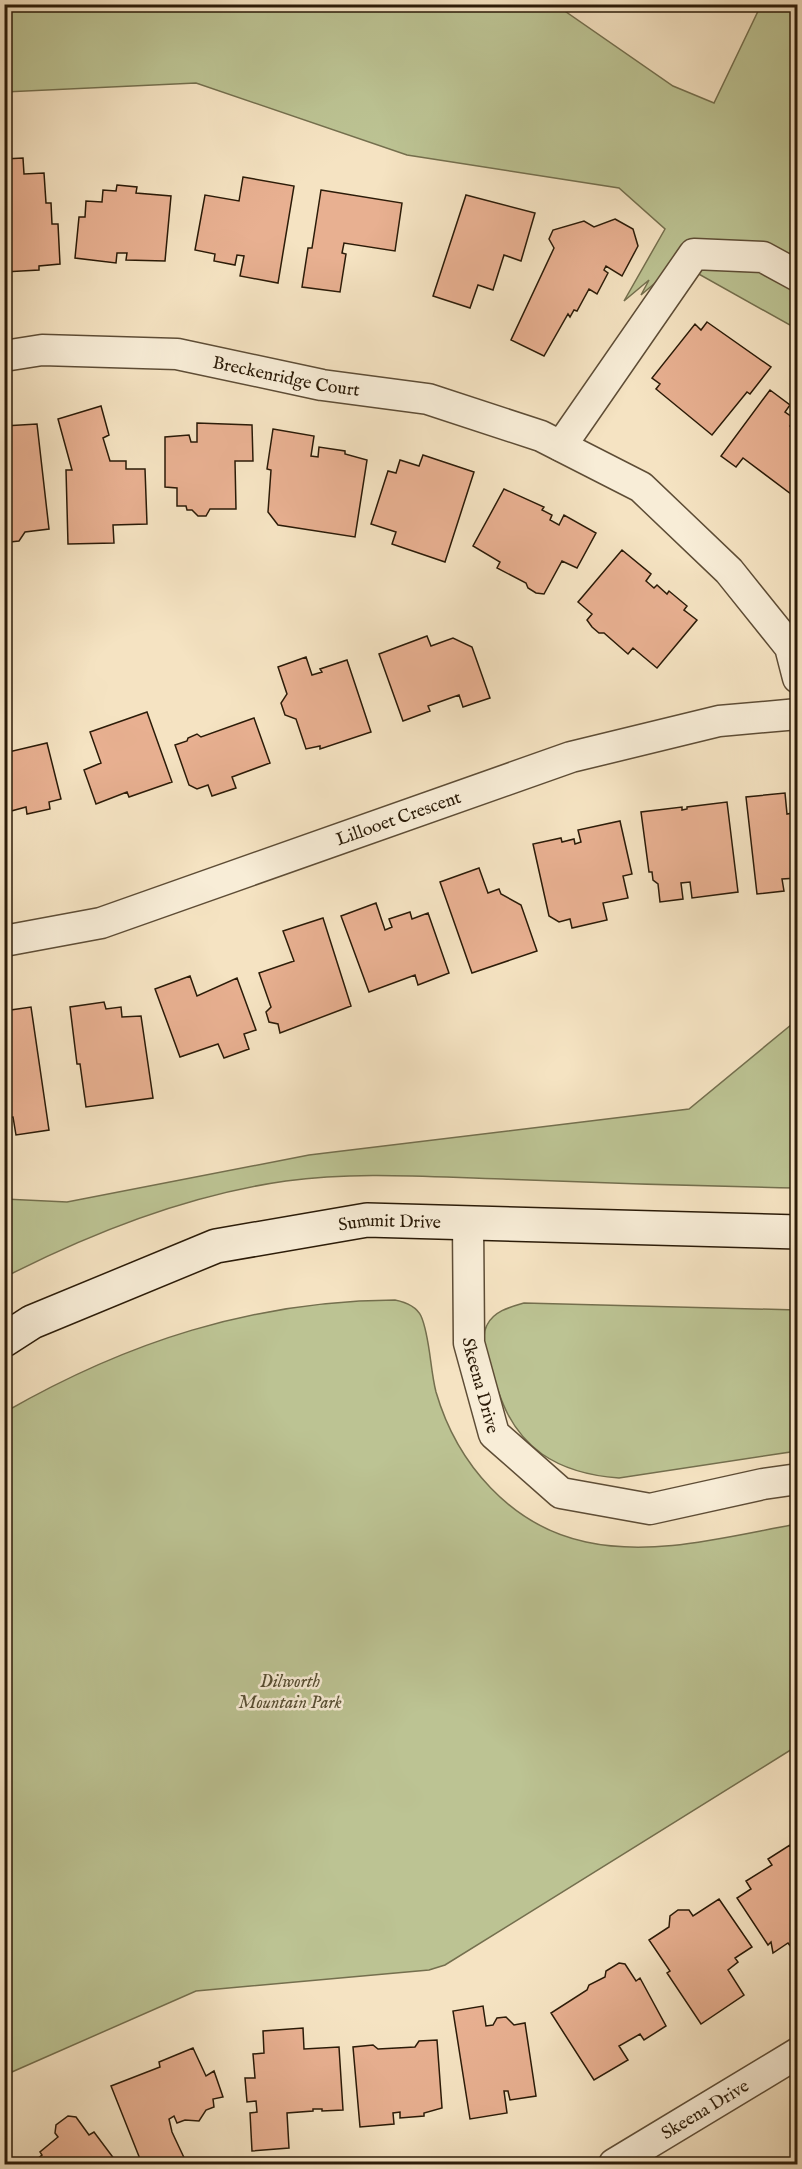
<svg xmlns="http://www.w3.org/2000/svg" width="802" height="2169" viewBox="0 0 802 2169" font-family="'IM FELL English',serif">
<style>
.green{fill:#bcc393;stroke:#746f4e;stroke-width:1.5}
.building{fill:#e8b091;stroke:#2b1b08;stroke-width:1.5}
.lines{fill:none;stroke-linecap:round;stroke-linejoin:round}
.street-casing{stroke:#5e4d36;stroke-width:33}
.secondary-casing{stroke:#2b1b08;stroke-width:36}
.street{stroke:#f8edd7;stroke-width:30}
.secondary{stroke:#f8edd7;stroke-width:33}
.labels{text-anchor:middle;stroke-width:5;stroke-linejoin:round;paint-order:stroke}
.street-label{font-size:18px;fill:#2b1b08;stroke:#f8edd7}
.park-label{font-size:18px;font-style:italic;fill:#564d32;stroke:#f8edd7}
</style>
<rect width="100%" height="100%" fill="#f5e3c2"/>
<filter id="stains"><feTurbulence type="fractalNoise" baseFrequency=".00333" numOctaves="4"/><feColorMatrix values="0 0 0 0 .2 0 0 0 0 .09 0 0 0 0 .02 0 0 0 .5 -.17"/></filter>
<radialGradient id="worn" r=".72"><stop offset=".6" stop-color="#630" stop-opacity="0"/><stop offset="1" stop-color="#630" stop-opacity=".3"/></radialGradient>
<path class="green" d="M 4,5 L 556,5 L 673,86 L 714,103 L 761,5 L 797,5 L 797,329 L 697,273 L 668,272 L 641,295 L 649,280 L 624,301 L 665,229 L 619,188 L 407,155 L 196,83 L 5,92 Z
M 797,1020 L 797,1188 C 699,1186 601,1183 503,1179 C 431,1177 358,1171 286,1181 C 187,1195 93,1232 5,1277 L 5,1199 L 67,1202 L 309,1155 L 689,1109 Z
M 395,1300 C 405,1302 416,1306 421,1316 C 430,1336 430,1369 436,1392 C 457,1464 511,1526 586,1542 C 655,1557 729,1536 797,1524 L 797,1746 L 445,1965 L 429,1970 L 196,1991 L 5,2075 L 5,1412 C 127,1342 252,1301 395,1300 Z
M 524,1303 L 797,1310 L 797,1451 L 619,1478 C 591,1476 565,1470 542,1454 C 510,1431 500,1400 490,1365 C 487,1352 480,1338 487,1325 C 494,1311 510,1307 524,1303 Z"/>
<path class="building" d="M 23,158 L 24,174 L 44,173 L 46,203 L 51,203 L 52,224 L 58,224 L 60,264 L 39,266 L 39,270 L 4,272 L 4,159 Z
M 243,177 L 294,186 L 278,283 L 240,276 L 244,256 L 237,255 L 235,265 L 214,261 L 215,254 L 195,250 L 205,195 L 239,201 Z
M 117,185 L 137,187 L 136,193 L 171,196 L 165,261 L 126,260 L 127,253 L 117,253 L 116,263 L 75,258 L 79,217 L 85,217 L 86,201 L 102,202 L 103,190 L 116,191 Z
M 321,190 L 402,203 L 395,251 L 344,243 L 342,253 L 346,254 L 340,292 L 302,287 L 308,248 L 312,248 Z
M 466,195 L 535,213 L 521,261 L 504,255 L 493,290 L 478,285 L 470,308 L 433,296 Z
M 615,219 L 633,229 L 638,246 L 622,276 L 606,266 L 604,270 L 608,273 L 597,294 L 589,289 L 577,311 L 574,310 L 570,317 L 568,314 L 544,356 L 511,340 L 554,248 L 549,239 L 553,230 L 584,221 L 594,227 Z
M 707,322 L 771,367 L 750,394 L 747,392 L 712,435 L 656,389 L 660,384 L 652,378 L 695,324 L 701,330 Z
M 770,390 L 790,405 L 785,412 L 795,419 L 790,426 L 798,432 L 798,494 L 795,497 L 743,458 L 736,467 L 721,456 Z
M 101,406 L 109,435 L 103,438 L 110,461 L 126,461 L 126,469 L 145,469 L 147,524 L 113,525 L 114,543 L 68,544 L 66,470 L 72,470 L 58,419 Z
M 197,423 L 252,425 L 253,461 L 235,461 L 236,509 L 210,509 L 206,516 L 198,516 L 192,510 L 187,510 L 186,506 L 177,506 L 177,488 L 165,487 L 165,437 L 189,435 L 191,442 L 197,442 Z
M 37,424 L 49,529 L 25,532 L 19,541 L 10,542 L 4,538 L 4,426 Z
M 273,429 L 314,436 L 311,456 L 318,457 L 319,447 L 345,451 L 345,454 L 367,460 L 355,537 L 278,525 L 268,512 L 271,470 L 267,469 Z
M 423,455 L 474,472 L 445,562 L 392,544 L 396,532 L 371,524 L 388,471 L 396,473 L 400,460 L 419,466 Z
M 504,489 L 544,507 L 542,510 L 552,515 L 550,520 L 559,525 L 564,515 L 596,533 L 577,568 L 562,561 L 544,594 L 536,593 L 528,588 L 526,583 L 497,568 L 500,562 L 473,546 Z
M 622,550 L 651,574 L 646,581 L 654,588 L 657,585 L 667,594 L 669,591 L 687,606 L 684,610 L 697,620 L 657,668 L 633,648 L 628,654 L 604,633 L 599,633 L 592,627 L 587,620 L 592,614 L 578,602 Z
M 427,636 L 431,646 L 453,638 L 472,647 L 490,698 L 463,707 L 459,695 L 428,706 L 430,711 L 403,721 L 379,654 Z
M 306,657 L 312,675 L 322,672 L 320,669 L 347,660 L 371,732 L 320,749 L 320,746 L 306,749 L 296,719 L 285,715 L 281,703 L 287,694 L 278,667 Z
M 147,712 L 172,782 L 129,797 L 127,792 L 96,804 L 84,770 L 101,763 L 90,732 Z
M 254,718 L 270,763 L 232,777 L 236,788 L 212,796 L 208,785 L 197,789 L 189,785 L 175,745 L 187,741 L 188,738 L 197,734 L 201,737 Z
M 47,743 L 61,799 L 49,802 L 50,809 L 27,814 L 26,807 L 4,813 L 4,753 Z
M 785,793 L 787,814 L 798,812 L 798,878 L 782,879 L 784,891 L 757,894 L 746,797 Z
M 727,802 L 738,892 L 692,898 L 690,882 L 681,883 L 683,899 L 660,902 L 658,884 L 653,880 L 652,872 L 649,872 L 641,812 L 682,807 L 682,810 L 687,809 L 687,807 Z
M 620,821 L 632,874 L 623,876 L 628,898 L 603,903 L 607,920 L 572,928 L 570,919 L 559,922 L 549,916 L 533,844 L 561,838 L 562,842 L 574,839 L 575,844 L 581,842 L 578,830 Z
M 479,868 L 488,893 L 499,889 L 501,894 L 521,905 L 537,951 L 472,973 L 440,882 Z
M 376,903 L 385,930 L 392,927 L 389,919 L 410,912 L 412,919 L 428,913 L 449,973 L 418,985 L 415,975 L 369,992 L 341,916 Z
M 323,918 L 351,1006 L 280,1033 L 278,1024 L 269,1022 L 266,1012 L 271,1007 L 259,973 L 294,961 L 283,931 Z
M 190,976 L 197,996 L 237,978 L 256,1030 L 244,1034 L 249,1049 L 224,1058 L 218,1044 L 180,1057 L 155,989 Z
M 104,1002 L 106,1009 L 121,1007 L 122,1017 L 141,1016 L 153,1098 L 86,1107 L 80,1064 L 77,1064 L 70,1007 Z
M 31,1007 L 49,1130 L 16,1135 L 13,1117 L 4,1118 L 4,1011 Z
M 790,1845 L 798,1854 L 798,1943 L 791,1947 L 788,1943 L 773,1953 L 771,1942 L 768,1945 L 737,1898 L 751,1889 L 746,1881 L 772,1865 L 768,1859 Z
M 719,1899 L 752,1947 L 735,1958 L 738,1962 L 728,1970 L 744,1995 L 701,2024 L 667,1973 L 670,1971 L 649,1940 L 669,1927 L 670,1916 L 678,1910 L 689,1910 L 693,1916 Z
M 619,1963 L 625,1964 L 636,1981 L 640,1978 L 666,2026 L 644,2040 L 640,2034 L 619,2046 L 628,2060 L 594,2080 L 551,2013 L 587,1990 L 589,1985 L 605,1977 L 606,1971 Z
M 483,2006 L 486,2026 L 493,2025 L 497,2018 L 506,2017 L 514,2025 L 525,2023 L 536,2096 L 510,2100 L 508,2091 L 504,2091 L 507,2113 L 470,2119 L 453,2011 Z
M 303,2028 L 304,2049 L 339,2047 L 343,2110 L 322,2111 L 322,2109 L 313,2109 L 313,2111 L 287,2113 L 289,2148 L 252,2151 L 250,2113 L 257,2112 L 256,2101 L 247,2102 L 245,2078 L 255,2078 L 253,2054 L 264,2053 L 263,2031 Z
M 437,2040 L 442,2108 L 424,2113 L 424,2116 L 400,2118 L 400,2112 L 393,2113 L 394,2124 L 360,2127 L 353,2047 L 373,2045 L 378,2049 L 415,2047 L 419,2041 Z
M 193,2048 L 206,2076 L 214,2071 L 223,2097 L 213,2099 L 214,2107 L 206,2110 L 199,2121 L 185,2120 L 177,2123 L 174,2116 L 169,2119 L 172,2132 L 187,2164 L 142,2164 L 111,2086 L 160,2067 L 159,2062 Z
M 68,2116 L 76,2117 L 89,2135 L 94,2132 L 118,2164 L 31,2164 L 42,2155 L 40,2152 L 58,2137 L 55,2133 L 56,2125 Z"/>
<g class="lines">
<g class="street-casing">
<g id="street">
<path id="s1" d="M 4,356 L 42,350 L 177,354 L 322,385 L 428,399 L 541,436 L 641,487 L 729,571 L 790,647 L 798,678"/>
<path d="M 561,446 L 694,254 L 763,257 L 798,276"/>
<path id="s2" d="M 4,941 L 101,923 L 571,757 L 719,721 L 798,714"/>
<path id="s3" d="M 468,1222 L 469,1343 L 494,1434 L 561,1493 L 650,1509 L 763,1484 L 798,1479"/>
<path id="s4" d="M 614,2164 L 798,2053"/>
</g>
</g>
<g class="secondary-casing">
<g id="secondary">
<path id="s5" d="M 4,1340 L 32,1322 L 216,1246 L 367,1220 L 798,1232"/>
</g>
</g>
<use href="#street" class="street"/>
<use href="#secondary" class="secondary"/>
</g>
<g class="labels">
<g class="street-label">
<text dy="6" stroke="none"><textPath href="#s1" startOffset="285">Breckenridge Court</textPath></text>
<text dy="6" stroke="none"><textPath href="#s2" startOffset="414">Lillooet Crescent</textPath></text>
<text dy="6" stroke="none"><textPath href="#s5" startOffset="408">Summit Drive</textPath></text>
<text dy="6" stroke="none"><textPath href="#s3" startOffset="165">Skeena Drive</textPath></text>
<text dy="6" stroke="none"><textPath href="#s4" startOffset="106">Skeena Drive</textPath></text>
</g>
<g class="park-label">
<text x="290" y="1687">Dilworth<tspan x="290" dy="21">Mountain Park</tspan></text>
</g>
</g>
<rect width="802" height="2169" fill="none" stroke="#f5e3c2" stroke-width="24"/>
<rect x="6" y="6" width="790" height="2157" fill="none" stroke="#2b1b08" stroke-width="3"/>
<rect x="12" y="12" width="778" height="2145" fill="none" stroke="#2b1b08" stroke-width="1.5"/>
<rect width="100%" height="100%" filter="url(#stains)"/>
<rect width="100%" height="100%" fill="url(#worn)"/>
</svg>
